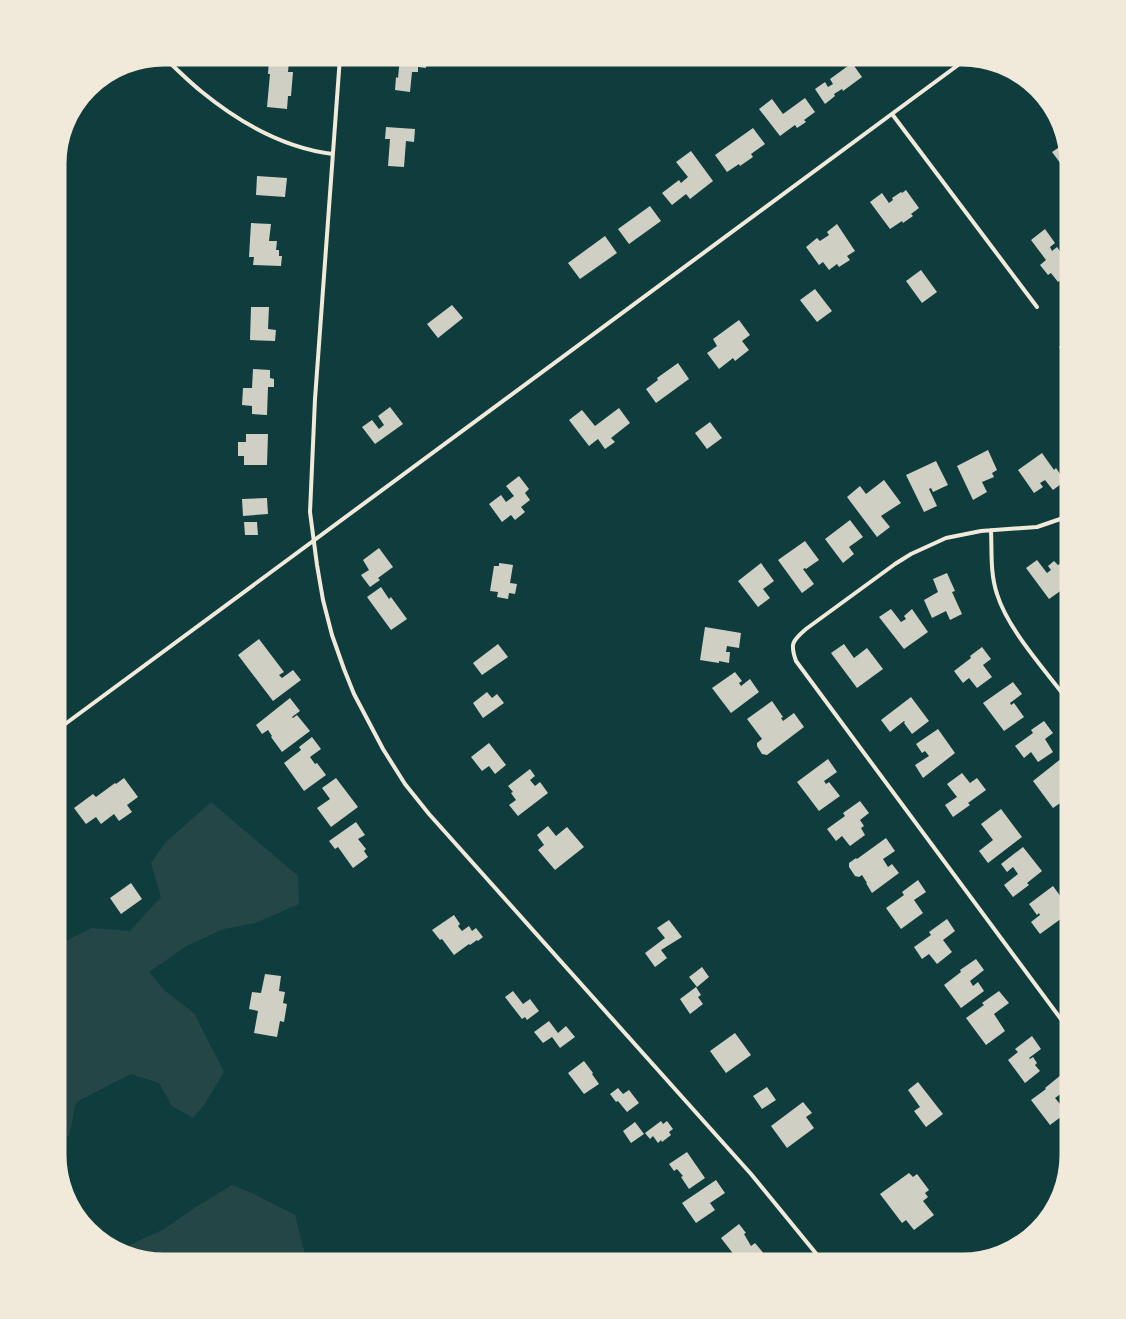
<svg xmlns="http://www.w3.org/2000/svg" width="1126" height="1319" viewBox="0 0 1126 1319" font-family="'Roboto Condensed',sans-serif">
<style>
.green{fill:#244646}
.building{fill:#cfcfc3}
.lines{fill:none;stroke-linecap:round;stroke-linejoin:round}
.minor{stroke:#f1e9da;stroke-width:4}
.rim{fill:none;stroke:#f1e9da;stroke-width:5}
</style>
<rect width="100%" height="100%" fill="#0f3d3e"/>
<path class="green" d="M 211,802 L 298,876 L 299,904 L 255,923 L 224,929 L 188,945 L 149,972 L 165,991 L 194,1013 L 224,1072 L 204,1105 L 193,1118 L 172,1106 L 159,1083 L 131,1074 L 80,1100 L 75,1105 L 70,1134 L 57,1148 L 57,947 L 64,942 L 91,928 L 130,931 L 161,897 L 151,863 L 165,843 Z
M 232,1185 L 252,1193 L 295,1215 L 307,1262 L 164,1262 L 117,1251 L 164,1229 L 196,1207 Z"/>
<path class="building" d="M 400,57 L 427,57 L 426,68 L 418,67 L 418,72 L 412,72 L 410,92 L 395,90 L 396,77 L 398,78 Z
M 875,57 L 888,57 L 879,63 Z
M 269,59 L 289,61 L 288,72 L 293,72 L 291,96 L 288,96 L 287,109 L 267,107 L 270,74 L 268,74 Z
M 852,63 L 862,77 L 843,91 L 842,89 L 834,94 L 835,96 L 825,104 L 815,89 L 825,82 L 828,87 L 833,84 L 830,79 Z
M 1042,96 L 1043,96 L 1047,99 L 1053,110 Z
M 805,98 L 815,112 L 804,120 L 806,122 L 797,128 L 795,125 L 780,136 L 759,109 L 772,99 L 783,114 Z
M 386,127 L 415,129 L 414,142 L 406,141 L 404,167 L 388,166 L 390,139 L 385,139 Z
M 753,128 L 765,144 L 751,154 L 753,157 L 740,166 L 739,164 L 727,172 L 715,155 Z
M 1064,144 L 1066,147 L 1068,159 L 1061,164 L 1052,152 Z
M 691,151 L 713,181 L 690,199 L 686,194 L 672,205 L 662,193 L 679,180 L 681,183 L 688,177 L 676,162 Z
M 257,176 L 287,178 L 285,197 L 256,195 Z
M 906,190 L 919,208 L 911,214 L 913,216 L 903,223 L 902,221 L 890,229 L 870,202 L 882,193 L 889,203 L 893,200 L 892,198 L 901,192 L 902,193 Z
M 650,206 L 661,221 L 629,244 L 618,229 Z
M 251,223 L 271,224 L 269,241 L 277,241 L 276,250 L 279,250 L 279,256 L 282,256 L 281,266 L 253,265 L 254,257 L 249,257 Z
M 837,224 L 855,251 L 847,256 L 850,260 L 839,267 L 837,264 L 829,270 L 823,262 L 819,265 L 806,247 L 817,238 L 820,241 L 829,235 L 827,232 Z
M 1045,229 L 1055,243 L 1050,247 L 1052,251 L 1057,247 L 1069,263 L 1069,274 L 1058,282 L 1051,273 L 1048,275 L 1040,265 L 1046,260 L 1031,240 Z
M 605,236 L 617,253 L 580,279 L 568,263 Z
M 921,270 L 937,292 L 922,303 L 906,281 Z
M 815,289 L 832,311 L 817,322 L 800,300 Z
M 452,305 L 463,318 L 438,338 L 427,324 Z
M 251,307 L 269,307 L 268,329 L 276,330 L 275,341 L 250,340 Z
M 739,320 L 750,335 L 742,341 L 749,350 L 735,361 L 733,358 L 719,369 L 707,353 L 717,346 L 713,339 Z
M 1069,340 L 1069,361 L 1059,347 Z
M 678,363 L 689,379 L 656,403 L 646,389 L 658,380 L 657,378 Z
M 253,369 L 270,370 L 270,378 L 274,379 L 274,387 L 268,387 L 267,415 L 252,414 L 252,406 L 242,405 L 243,388 L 252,388 Z
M 390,407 L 403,424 L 375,444 L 362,427 L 372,420 L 379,429 L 384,425 L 378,416 Z
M 619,408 L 630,423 L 611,438 L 615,442 L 605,449 L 598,439 L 589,446 L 569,420 L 582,410 L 595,426 Z
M 710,422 L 722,438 L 707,449 L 695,433 Z
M 246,434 L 268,434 L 267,465 L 244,465 L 244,456 L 238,456 L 238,442 L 246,442 Z
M 988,450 L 997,470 L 992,473 L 994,477 L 982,482 L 987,492 L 973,500 L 957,466 Z
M 1042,453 L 1054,470 L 1056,468 L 1065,481 L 1053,490 L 1045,480 L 1040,483 L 1043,487 L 1034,493 L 1018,470 Z
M 936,461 L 948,485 L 933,492 L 931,488 L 929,489 L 937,506 L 924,512 L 906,475 Z
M 519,476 L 529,489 L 525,493 L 530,500 L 521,507 L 525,512 L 515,520 L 511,515 L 502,522 L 489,504 L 501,495 L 506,502 L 514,496 L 506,486 Z
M 884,480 L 901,503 L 881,516 L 890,527 L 877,537 L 847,497 L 860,486 L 866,494 Z
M 267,498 L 268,514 L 243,516 L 242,499 Z
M 850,520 L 863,537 L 849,547 L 854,554 L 843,563 L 825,539 Z
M 244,522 L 257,522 L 258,535 L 245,535 Z
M 805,541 L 819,560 L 806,569 L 805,568 L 803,569 L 814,584 L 802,593 L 778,560 Z
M 379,548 L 393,567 L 378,578 L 380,580 L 370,587 L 361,575 L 369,570 L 363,560 Z
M 1037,560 L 1047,573 L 1051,570 L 1048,566 L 1054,561 L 1058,565 L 1060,564 L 1069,576 L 1069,585 L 1049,599 L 1026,568 Z
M 499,563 L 513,565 L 510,583 L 517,584 L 515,594 L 509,593 L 508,599 L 497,597 L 498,592 L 490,591 L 494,566 L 499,566 Z
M 761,563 L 774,581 L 763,589 L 770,598 L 758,607 L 738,581 Z
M 947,573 L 955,591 L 952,592 L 962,614 L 950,620 L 946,611 L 932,618 L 924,600 L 938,592 L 933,579 Z
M 381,587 L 389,599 L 391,597 L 407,619 L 391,630 L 367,597 Z
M 891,609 L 901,622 L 906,619 L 904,616 L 912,609 L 928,632 L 904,649 L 879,617 Z
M 705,627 L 741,633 L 739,648 L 727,646 L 726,652 L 730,652 L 729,663 L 719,661 L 719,663 L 700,660 Z
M 259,639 L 284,672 L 279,675 L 282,678 L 293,670 L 301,680 L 273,701 L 238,655 Z
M 498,644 L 508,657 L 482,675 L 473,663 Z
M 844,644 L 854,658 L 867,648 L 883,669 L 857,688 L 831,653 Z
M 982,647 L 991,659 L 983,665 L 992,677 L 977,688 L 969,678 L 963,683 L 954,671 L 971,658 L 970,656 Z
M 735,672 L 742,681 L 739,683 L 741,686 L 750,679 L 759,692 L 731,713 L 712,688 Z
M 1013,682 L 1022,694 L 1010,703 L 1011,705 L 1014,703 L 1024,717 L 1004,731 L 983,703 Z
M 487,692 L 492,698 L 497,694 L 504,703 L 483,718 L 473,703 Z
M 911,697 L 929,721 L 912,734 L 904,723 L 905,722 L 904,721 L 890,732 L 881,720 Z
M 290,698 L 300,711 L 292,717 L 293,718 L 297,715 L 310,731 L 282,752 L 271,737 L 272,736 L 268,730 L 262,734 L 256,725 Z
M 772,701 L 783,717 L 781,718 L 783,721 L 794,713 L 804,727 L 767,755 L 762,754 L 757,746 L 757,743 L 762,739 L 747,719 Z
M 1044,721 L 1053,733 L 1045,739 L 1053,752 L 1038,762 L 1031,752 L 1024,758 L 1015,746 L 1033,733 L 1031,730 Z
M 938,729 L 955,753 L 923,778 L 915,765 L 929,756 L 925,751 L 922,753 L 916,744 Z
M 312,737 L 321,749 L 310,757 L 315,764 L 317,763 L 326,775 L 304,791 L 284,763 L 301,750 L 299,747 Z
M 489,743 L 506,765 L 495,774 L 489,766 L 482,771 L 471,757 Z
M 1067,754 L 1069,757 L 1069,771 L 1061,778 L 1069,789 L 1069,797 L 1053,808 L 1033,781 Z
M 828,759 L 837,772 L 824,781 L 826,784 L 829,782 L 840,796 L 819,811 L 797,782 Z
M 530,769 L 535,776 L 530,780 L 535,786 L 540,782 L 548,793 L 518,816 L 509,805 L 516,800 L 511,793 L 513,792 L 508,786 Z
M 962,773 L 970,783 L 977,778 L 986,790 L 968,803 L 970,805 L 953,817 L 945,805 L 957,797 L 947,784 Z
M 124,778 L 138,797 L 127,805 L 132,812 L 119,821 L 114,814 L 101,824 L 96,817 L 86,824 L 74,808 L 93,794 L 96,797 L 115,783 L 116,784 Z
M 336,778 L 358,807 L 331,827 L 317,808 L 330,799 L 322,788 Z
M 860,801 L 869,813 L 860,820 L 864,826 L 861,828 L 865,835 L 850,846 L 842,836 L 836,841 L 827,829 L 845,816 L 843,813 Z
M 1001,809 L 1022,837 L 988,863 L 979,851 L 993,840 L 981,824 Z
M 356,822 L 365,835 L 358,839 L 366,849 L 364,851 L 368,857 L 353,868 L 338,847 L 335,849 L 329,841 Z
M 548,826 L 556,836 L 567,827 L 584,847 L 555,870 L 538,850 L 544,845 L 537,835 Z
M 886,838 L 895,851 L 883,859 L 888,867 L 892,864 L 899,873 L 872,893 L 866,883 L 867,883 L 862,875 L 859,877 L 855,876 L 849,867 L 849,863 L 856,858 L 857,859 Z
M 1023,847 L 1042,871 L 1027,883 L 1029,885 L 1013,897 L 1004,885 L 1018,874 L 1013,867 L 1007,872 L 1001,864 Z
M 918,880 L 926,892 L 914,900 L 923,913 L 901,929 L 886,908 L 904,895 L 902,892 Z
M 131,883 L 142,899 L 121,914 L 110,898 Z
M 1053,886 L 1069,908 L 1069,913 L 1040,934 L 1031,922 L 1040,915 L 1039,913 L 1037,915 L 1029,904 Z
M 454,915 L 460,924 L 458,926 L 462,931 L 469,926 L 472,931 L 476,928 L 483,937 L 478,941 L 477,940 L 470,945 L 469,944 L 454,955 L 442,939 L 440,940 L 432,930 Z
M 947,919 L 955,931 L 943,940 L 952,952 L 937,964 L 929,954 L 922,959 L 914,947 L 931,935 L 929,932 Z
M 669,920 L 682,937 L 661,950 L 667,958 L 655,967 L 645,953 L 665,938 L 657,928 Z
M 1069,935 L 1069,948 L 1067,950 L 1061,941 Z
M 1069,955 L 1069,975 L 1060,962 Z
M 976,959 L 984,970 L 970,981 L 973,986 L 978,982 L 984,991 L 961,1008 L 944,985 L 961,972 L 960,970 Z
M 702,967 L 709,977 L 697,987 L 689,977 Z
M 265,974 L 281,976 L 279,991 L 285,992 L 283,1003 L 287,1004 L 284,1022 L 280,1021 L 277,1037 L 254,1033 L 258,1011 L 249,1009 L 252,992 L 261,993 Z
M 696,987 L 701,995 L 698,997 L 703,1004 L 690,1014 L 680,999 Z
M 513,991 L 523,1004 L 530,999 L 539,1011 L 527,1020 L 525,1017 L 522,1019 L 505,997 Z
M 999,991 L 1009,1003 L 994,1014 L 1005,1031 L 986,1045 L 966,1018 L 984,1005 L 982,1003 Z
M 549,1021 L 558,1033 L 566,1026 L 575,1037 L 560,1048 L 552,1037 L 543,1043 L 534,1032 Z
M 735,1033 L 751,1055 L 726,1073 L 710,1051 Z
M 1032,1036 L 1041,1049 L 1029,1058 L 1030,1059 L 1033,1057 L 1037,1063 L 1035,1065 L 1040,1071 L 1025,1083 L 1008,1060 L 1018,1052 L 1015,1049 Z
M 584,1061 L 593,1073 L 592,1074 L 599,1084 L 584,1094 L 568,1073 Z
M 1061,1075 L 1069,1086 L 1069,1088 L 1055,1098 L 1060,1104 L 1065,1100 L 1069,1105 L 1069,1111 L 1050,1125 L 1031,1100 L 1046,1089 L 1045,1088 Z
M 918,1082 L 943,1114 L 926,1127 L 914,1111 L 920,1107 L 908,1090 Z
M 767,1087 L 776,1100 L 762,1109 L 753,1096 Z
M 618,1088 L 623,1094 L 629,1090 L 639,1103 L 627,1112 L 618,1101 L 616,1102 L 610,1094 Z
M 803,1102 L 812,1113 L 806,1117 L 814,1128 L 787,1148 L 771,1126 Z
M 661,1121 L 663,1124 L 667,1121 L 673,1129 L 669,1132 L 671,1135 L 662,1142 L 661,1140 L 658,1143 L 653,1136 L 650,1139 L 645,1133 Z
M 635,1122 L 644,1134 L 631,1143 L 623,1131 Z
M 1069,1131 L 1069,1150 L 1060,1138 Z
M 687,1152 L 705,1178 L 689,1189 L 681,1177 L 683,1176 L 677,1169 L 674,1171 L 669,1164 Z
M 909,1173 L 913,1177 L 917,1174 L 929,1190 L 925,1193 L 928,1197 L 923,1201 L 934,1215 L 914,1230 L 906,1220 L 902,1223 L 880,1194 Z
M 716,1180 L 725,1193 L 710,1203 L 715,1210 L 696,1223 L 682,1203 Z
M 739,1224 L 746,1233 L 744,1234 L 751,1246 L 755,1243 L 765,1255 L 756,1262 L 735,1262 L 738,1260 L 721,1238 Z"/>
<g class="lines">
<path class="minor" d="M 163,57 C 176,68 188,81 202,92 C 240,123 284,148 333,154
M 340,57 L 315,399 L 310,512 L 317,565 L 323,600 L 332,635 L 344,669 L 354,694 L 383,749 L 405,784 L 429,814 L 751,1174 L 823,1262
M 892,114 L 1037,307
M 1069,516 L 1037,527 L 981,531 L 946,538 L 911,554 L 895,564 L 806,629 C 792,641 790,644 796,661 L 1069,1030
M 991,530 C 992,552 990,573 997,594 C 1008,630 1046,671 1069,702
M 57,730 L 969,57"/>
</g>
<path d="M0 0H1126V1319H0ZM164 64H962A100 100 0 0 1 1062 164V1155A100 100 0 0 1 962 1255H164A100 100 0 0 1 64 1155V164A100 100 0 0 1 164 64Z" fill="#f1e9da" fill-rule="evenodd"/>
<path class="rim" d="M164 64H962A100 100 0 0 1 1062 164V1155A100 100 0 0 1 962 1255H164A100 100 0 0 1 64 1155V164A100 100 0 0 1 164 64Z"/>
</svg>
